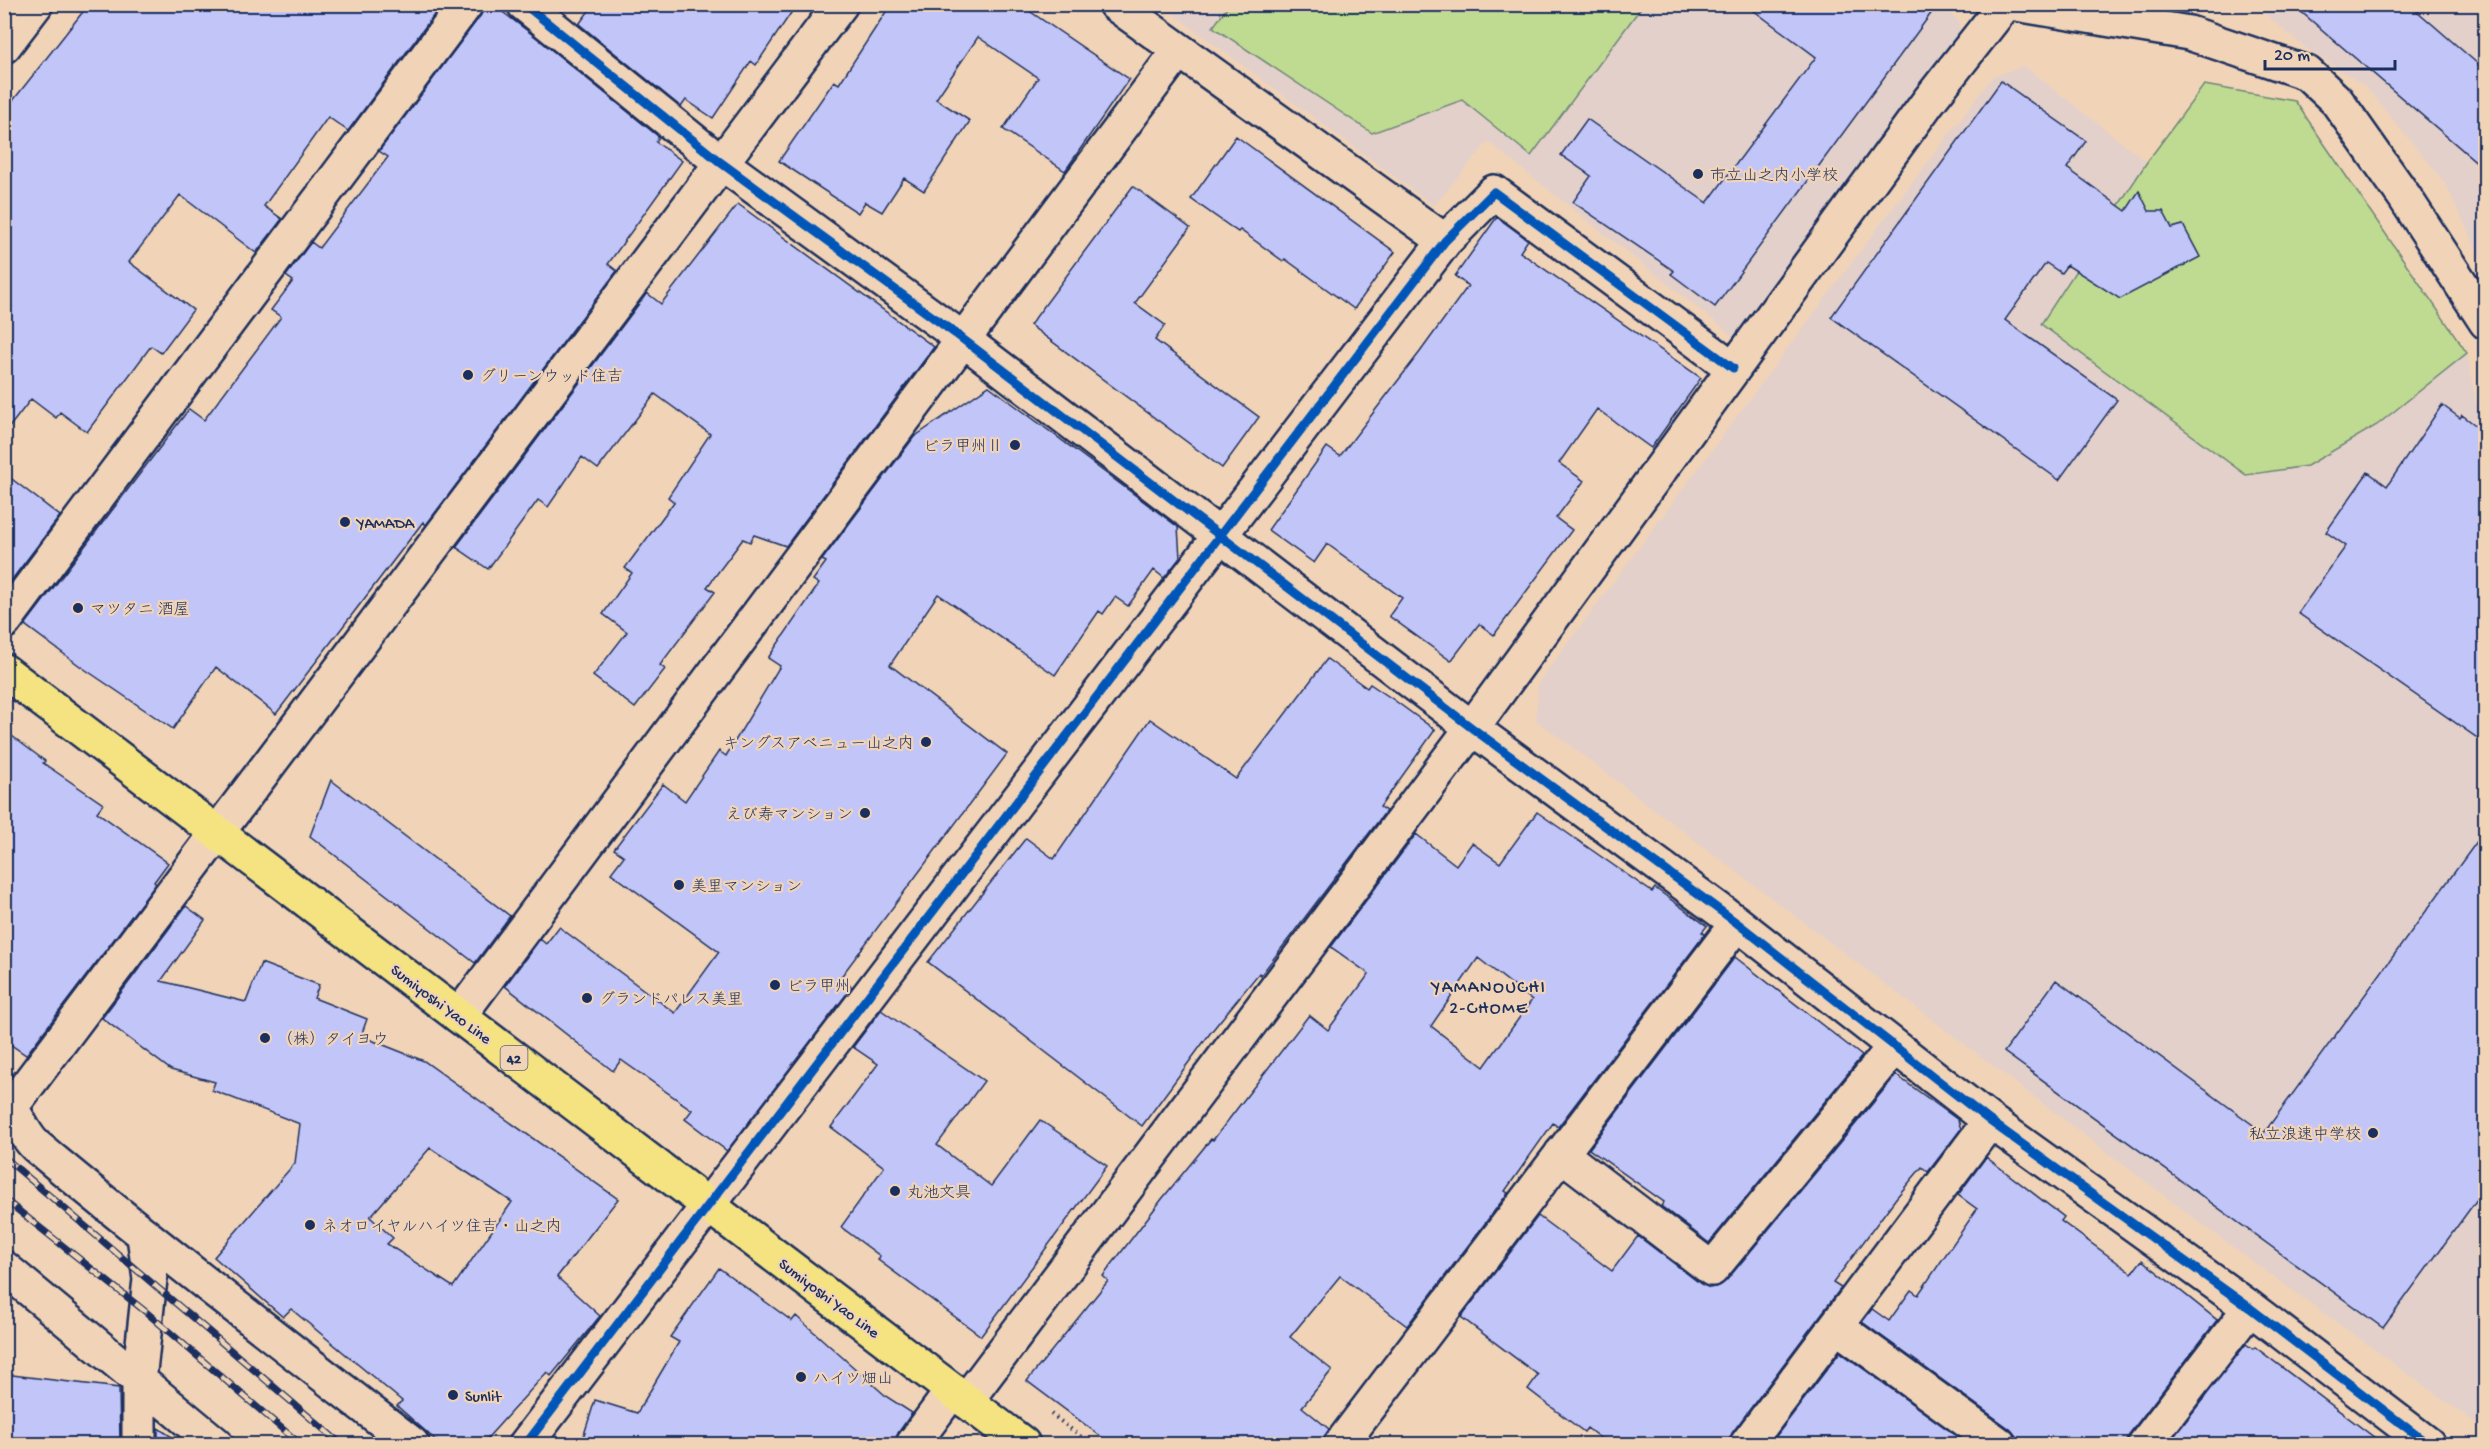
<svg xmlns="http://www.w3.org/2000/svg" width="2490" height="1449" viewBox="0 0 2490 1449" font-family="'Gochi Hand','Klee One',sans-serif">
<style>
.built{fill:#e3d0ca}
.green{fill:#bfda91;stroke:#6d8478;stroke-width:1.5}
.building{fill:#c2c5f7;stroke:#1b2f5e;stroke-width:1.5;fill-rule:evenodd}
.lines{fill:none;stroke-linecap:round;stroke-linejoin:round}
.minor-casing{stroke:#1b2f5e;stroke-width:38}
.major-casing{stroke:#1b2f5e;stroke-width:38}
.path{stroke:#1b2f5e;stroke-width:4;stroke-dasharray:1.5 4.5;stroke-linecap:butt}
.minor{stroke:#f1d4b7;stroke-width:33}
.major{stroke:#f5e381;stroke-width:33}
.rail-casing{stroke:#1b2f5e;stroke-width:7}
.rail{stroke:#f1d4b7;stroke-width:4.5;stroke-dasharray:14;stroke-linecap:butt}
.cycleway-casing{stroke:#f1d4b7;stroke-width:13}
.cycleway{stroke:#0057b8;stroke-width:9}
.poi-dot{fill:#1b2f5e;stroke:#f1d4b7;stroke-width:2}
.labels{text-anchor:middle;stroke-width:4.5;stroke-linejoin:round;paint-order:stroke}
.shield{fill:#f1d4b7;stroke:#5b6079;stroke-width:1.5}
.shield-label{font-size:15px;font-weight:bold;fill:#1b2f5e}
.poi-label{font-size:16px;fill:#1b2f5e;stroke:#f1d4b7;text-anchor:start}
.street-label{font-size:16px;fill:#1b2f5e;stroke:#f1d4b7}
.neighbourhood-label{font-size:18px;letter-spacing:1.5px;fill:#1b2f5e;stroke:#f1d4b7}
</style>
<rect width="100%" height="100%" fill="#f1d4b7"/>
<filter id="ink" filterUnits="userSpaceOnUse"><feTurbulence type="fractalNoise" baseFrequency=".0167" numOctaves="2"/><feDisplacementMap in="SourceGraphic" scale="12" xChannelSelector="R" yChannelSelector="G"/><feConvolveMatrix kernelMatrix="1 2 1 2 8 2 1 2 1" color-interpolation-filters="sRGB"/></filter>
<g filter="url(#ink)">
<path class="built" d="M 1161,5 L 1937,5 L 1958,20 L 1962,51 L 1738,340 L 1488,142 L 1434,206 Z
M 2235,5 L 2485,5 L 2485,267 L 2445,183 L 2366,87 L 2307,49 L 2261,11 Z
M 2024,66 L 2147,162 L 2042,325 L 2246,475 L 2307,466 L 2377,425 L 2467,353 L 2477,408 L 2486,420 L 2485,1430 L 2223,1240 L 1536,720 L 1538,683 L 1867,242 L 1993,76 Z"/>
<path class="green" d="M 1229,5 L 1229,4 L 1643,5 L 1531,156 L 1462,100 L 1372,133 L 1213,27 Z
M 2204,85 L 2295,101 L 2467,353 L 2377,425 L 2307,466 L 2246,475 L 2041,324 L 2147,162 Z"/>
<path class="building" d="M 89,4 L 442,4 L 348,131 L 328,117 L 264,206 L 282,219 L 256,253 L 180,195 L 129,262 L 193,310 L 161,353 L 151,346 L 87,432 L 60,412 L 56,418 L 31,399 L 4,434 L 4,112 Z
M 484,4 L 492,4 L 537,38 L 659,137 L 656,142 L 682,161 L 608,264 L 617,271 L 426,525 L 423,522 L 276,714 L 216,667 L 173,729 L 80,666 L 25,625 L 189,409 L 204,420 L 281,317 L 271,310 L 293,281 L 286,276 L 311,242 L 319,248 L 388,157 L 379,151 L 481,15 Z
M 594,4 L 797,4 L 756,65 L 751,61 L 713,118 L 686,100 L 681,107 L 579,24 Z
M 891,4 L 1019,4 L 1129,79 L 1065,171 L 1003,129 L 1038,78 L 978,37 L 936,99 L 970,121 L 924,191 L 904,178 L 882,212 L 865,202 L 858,213 L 779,161 L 834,81 L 839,84 Z
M 1745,4 L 1938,4 L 1715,307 L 1671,274 L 1674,271 L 1573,202 L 1591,176 L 1561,155 L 1587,119 L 1707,203 L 1816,57 Z
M 2292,4 L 2409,4 L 2486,71 L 2486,170 Z
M 2001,81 L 2086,141 L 2067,168 L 2126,211 L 2139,191 L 2149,211 L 2163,211 L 2172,228 L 2183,225 L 2200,257 L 2120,299 L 2067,265 L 2061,273 L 2046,263 L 2005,320 L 2117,400 L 2059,480 L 1831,317 Z
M 1236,136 L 1395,252 L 1354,309 L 1285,259 L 1283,261 L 1240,230 L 1238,232 L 1191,199 Z
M 1133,186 L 1190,228 L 1135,303 L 1165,325 L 1155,340 L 1259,417 L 1222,468 L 1030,325 Z
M 738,204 L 934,347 L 786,546 L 754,535 L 750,542 L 743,539 L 707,587 L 715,592 L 660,665 L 665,669 L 635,708 L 593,676 L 627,632 L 603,614 L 632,573 L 625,568 L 674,502 L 668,497 L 710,434 L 655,394 L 598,469 L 582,457 L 548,507 L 538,500 L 488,569 L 456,547 L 647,293 L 661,304 Z
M 1497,217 L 1528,240 L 1520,252 L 1701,378 L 1651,448 L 1597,409 L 1559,463 L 1584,481 L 1556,518 L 1572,530 L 1494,635 L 1479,624 L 1451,661 L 1389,616 L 1402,598 L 1327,544 L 1314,563 L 1268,530 L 1327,447 L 1340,456 L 1420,352 L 1468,286 L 1455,276 Z
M 989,386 L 1178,527 L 1180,558 L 1164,578 L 1154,570 L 1128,606 L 1115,597 L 1103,614 L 1099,611 L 1055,675 L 938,594 L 890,665 L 1007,754 L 840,978 L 852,987 L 727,1151 L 685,1119 L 692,1110 L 621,1060 L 613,1071 L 505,986 L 540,939 L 546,944 L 559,927 L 675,1013 L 719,952 L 611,873 L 624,856 L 614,849 L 663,784 L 685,801 L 719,751 L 726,756 L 780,666 L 768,658 L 819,584 L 813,580 L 826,562 L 822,560 L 914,437 Z
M 2442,405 L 2460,418 L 2462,415 L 2486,433 L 2486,744 L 2298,613 L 2346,546 L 2326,532 L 2368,472 L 2387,486 Z
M 4,473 L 60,516 L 4,590 Z
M 1327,659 L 1367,688 L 1370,684 L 1394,700 L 1435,730 L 1380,807 L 1386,811 L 1261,975 L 1259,973 L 1211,1032 L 1142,1126 L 928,962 L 1026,838 L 1054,859 L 1150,719 L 1236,779 Z
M 4,730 L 45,761 L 43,763 L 103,804 L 97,812 L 168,863 L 154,882 L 156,884 L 26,1055 L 4,1040 Z
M 331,780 L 510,916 L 475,963 L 310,836 Z
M 1537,812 L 1652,892 L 1655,888 L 1707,926 L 1702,932 L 1705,934 L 1558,1127 L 1553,1123 L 1505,1191 L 1508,1193 L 1407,1326 L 1340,1276 L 1290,1337 L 1332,1370 L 1302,1407 L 1329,1429 L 1323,1444 L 1111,1444 L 1027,1381 L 1108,1281 L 1103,1276 L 1162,1199 L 1211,1139 L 1213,1140 L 1309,1015 L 1328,1030 L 1369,974 L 1331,947 L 1416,834 L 1456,865 L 1472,843 L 1500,863 ZM 1478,958 L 1532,1000 L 1484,1067 L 1431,1026 Z
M 2486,829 L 2486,1187 L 2383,1328 L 2004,1052 L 2056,980 L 2264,1133 Z
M 186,906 L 205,920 L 161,981 L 246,1002 L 261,963 L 319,985 L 314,998 L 367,1019 L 361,1036 L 424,1061 L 618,1199 L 557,1277 L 600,1316 L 551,1376 L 547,1372 L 482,1444 L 440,1444 L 397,1406 L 402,1401 L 291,1309 L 283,1317 L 214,1257 L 295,1163 L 300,1124 L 212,1090 L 215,1082 L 171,1070 L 102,1018 ZM 430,1148 L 512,1202 L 453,1287 L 387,1244 L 393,1238 L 370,1217 Z
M 1735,957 L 1862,1056 L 1709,1243 L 1661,1206 L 1664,1202 L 1589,1149 Z
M 881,1010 L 984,1081 L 937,1145 L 991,1186 L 1040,1120 L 1107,1166 L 981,1336 L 878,1260 L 880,1256 L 841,1227 L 884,1167 L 831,1127 L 878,1064 L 853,1047 Z
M 1896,1075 L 1958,1120 L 1961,1129 L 1928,1172 L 1922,1167 L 1896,1198 L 1833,1283 L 1841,1288 L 1732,1433 L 1729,1444 L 1608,1444 L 1587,1428 L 1584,1432 L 1528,1389 L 1538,1375 L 1461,1317 L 1538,1216 L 1612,1271 L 1638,1236 L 1701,1284 L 1710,1288 L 1719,1286 L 1726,1281 Z
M 1986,1157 L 2064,1217 L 2061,1221 L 2132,1273 L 2142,1260 L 2217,1320 L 2130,1433 L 2127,1444 L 2018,1444 L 2016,1436 L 2010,1429 L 1862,1322 L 1872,1309 L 1889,1321 L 1911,1290 L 1918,1295 L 1977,1209 L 1958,1195 Z
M 719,1268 L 792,1321 L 796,1316 L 887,1397 L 912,1413 L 898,1433 L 895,1444 L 581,1444 L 595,1400 L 637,1413 L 679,1342 L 670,1337 Z
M 2246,1344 L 2253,1349 L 2255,1347 L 2383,1444 L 2168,1444 Z
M 1840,1352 L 1968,1444 L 1770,1444 Z
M 4,1374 L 119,1388 L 120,1444 L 4,1444 Z
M 158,1428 L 183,1444 L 158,1444 Z"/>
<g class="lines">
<g class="minor-casing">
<path id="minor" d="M 524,4 L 720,162 L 956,334 L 1472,728 L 1737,923 L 1990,1121 L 2250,1308 L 2428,1444
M 1115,4 L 1445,241
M 2016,4 L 2189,33 L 2307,73 L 2337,101 L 2404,196 L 2486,322
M 4,46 L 36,4
M 4,622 L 466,4
M 459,1016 L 1179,50
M 4,1102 C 19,1114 22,1134 36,1146 C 159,1249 286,1346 412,1444
M 11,1107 L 841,4
M 1561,1154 L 1712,1269 L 1894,1047
M 4,1268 L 216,1444
M 1836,1326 L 1999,1444
M 966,1401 L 1472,728 L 1928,102 L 2005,4
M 139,1444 L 139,1380 L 150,1279 L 144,1236
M 526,1444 L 1445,241 L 1494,192 L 1733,368
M 913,1444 L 952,1391
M 1341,1444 L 1737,923
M 1747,1444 L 1990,1121
M 2145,1444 L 2250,1308"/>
</g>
<g class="major-casing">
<path id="major" d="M 4,671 L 1023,1444"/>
</g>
<path class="path" d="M 1051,1414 L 1091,1444"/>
<use href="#minor" class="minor"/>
<use href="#major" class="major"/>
<g class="rail-casing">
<path id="rail" d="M 4,1157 L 341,1444
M 4,1199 L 146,1312 L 300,1444"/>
</g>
<use href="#rail" class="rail"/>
<g class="cycleway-casing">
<path id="cycleway" d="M 524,4 L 720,162 L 956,334 L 1472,728 L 1737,923 L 1990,1121 L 2250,1308 L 2428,1444
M 526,1444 L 1445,241 L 1494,192 L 1733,368"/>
</g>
<use href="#cycleway" class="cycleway"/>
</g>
</g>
<g class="poi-dot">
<circle cx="1698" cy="174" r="6"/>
<circle cx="468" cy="375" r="6"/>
<circle cx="1015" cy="445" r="6"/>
<circle cx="345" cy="522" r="6"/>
<circle cx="78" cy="608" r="6"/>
<circle cx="926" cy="742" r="6"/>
<circle cx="865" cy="813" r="6"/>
<circle cx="679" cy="885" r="6"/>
<circle cx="775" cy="985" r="6"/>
<circle cx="587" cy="998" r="6"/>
<circle cx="265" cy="1038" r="6"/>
<circle cx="2373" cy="1133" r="6"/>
<circle cx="895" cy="1191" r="6"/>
<circle cx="310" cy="1225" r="6"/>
<circle cx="801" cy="1377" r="6"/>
<circle cx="453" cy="1395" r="6"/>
</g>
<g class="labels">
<rect class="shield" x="500.5" y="1046" width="27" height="24" rx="4.5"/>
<g class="shield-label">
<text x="514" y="1063">42</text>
</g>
<g class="poi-label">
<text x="1710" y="180">市立山之内小学校</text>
<text x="480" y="381">グリーンウッド住吉</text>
<text x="1003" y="451" text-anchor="end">ビラ甲州Ⅱ</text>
<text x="357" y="528">YAMADA</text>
<text x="90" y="614">マツタニ 酒屋</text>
<text x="914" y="748" text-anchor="end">キングスアベニュー山之内</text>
<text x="853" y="819" text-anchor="end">えび寿マンション</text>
<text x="691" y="891">美里マンション</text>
<text x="787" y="991">ビラ甲州</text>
<text x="599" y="1004">グランドパレス美里</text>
<text x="277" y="1044">（株）タイヨウ</text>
<text x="2361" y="1139" text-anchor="end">私立浪速中学校</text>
<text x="907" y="1197">丸池文具</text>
<text x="322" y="1231">ネオロイヤルハイツ住吉・山之内</text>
<text x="813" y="1383">ハイツ畑山</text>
<text x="465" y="1401">Sunlit</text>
</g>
<g class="street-label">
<text transform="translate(442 1003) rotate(37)" y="6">Sumiyoshi Yao Line</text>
<text transform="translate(830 1297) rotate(37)" y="6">Sumiyoshi Yao Line</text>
</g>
<g class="neighbourhood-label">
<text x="1489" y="992">YAMANOUCHI<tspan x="1489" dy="21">2-CHOME</tspan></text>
</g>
</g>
<rect width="2490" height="1449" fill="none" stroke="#f1d4b7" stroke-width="24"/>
<rect x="12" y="12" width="2466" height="1425" fill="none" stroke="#1b2f5e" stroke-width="2" filter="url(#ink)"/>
<path d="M2265 60v9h130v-9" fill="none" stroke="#1b2f5e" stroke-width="3"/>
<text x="2274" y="60" font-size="18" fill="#1b2f5e" stroke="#f1d4b7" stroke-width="4.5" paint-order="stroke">20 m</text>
</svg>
